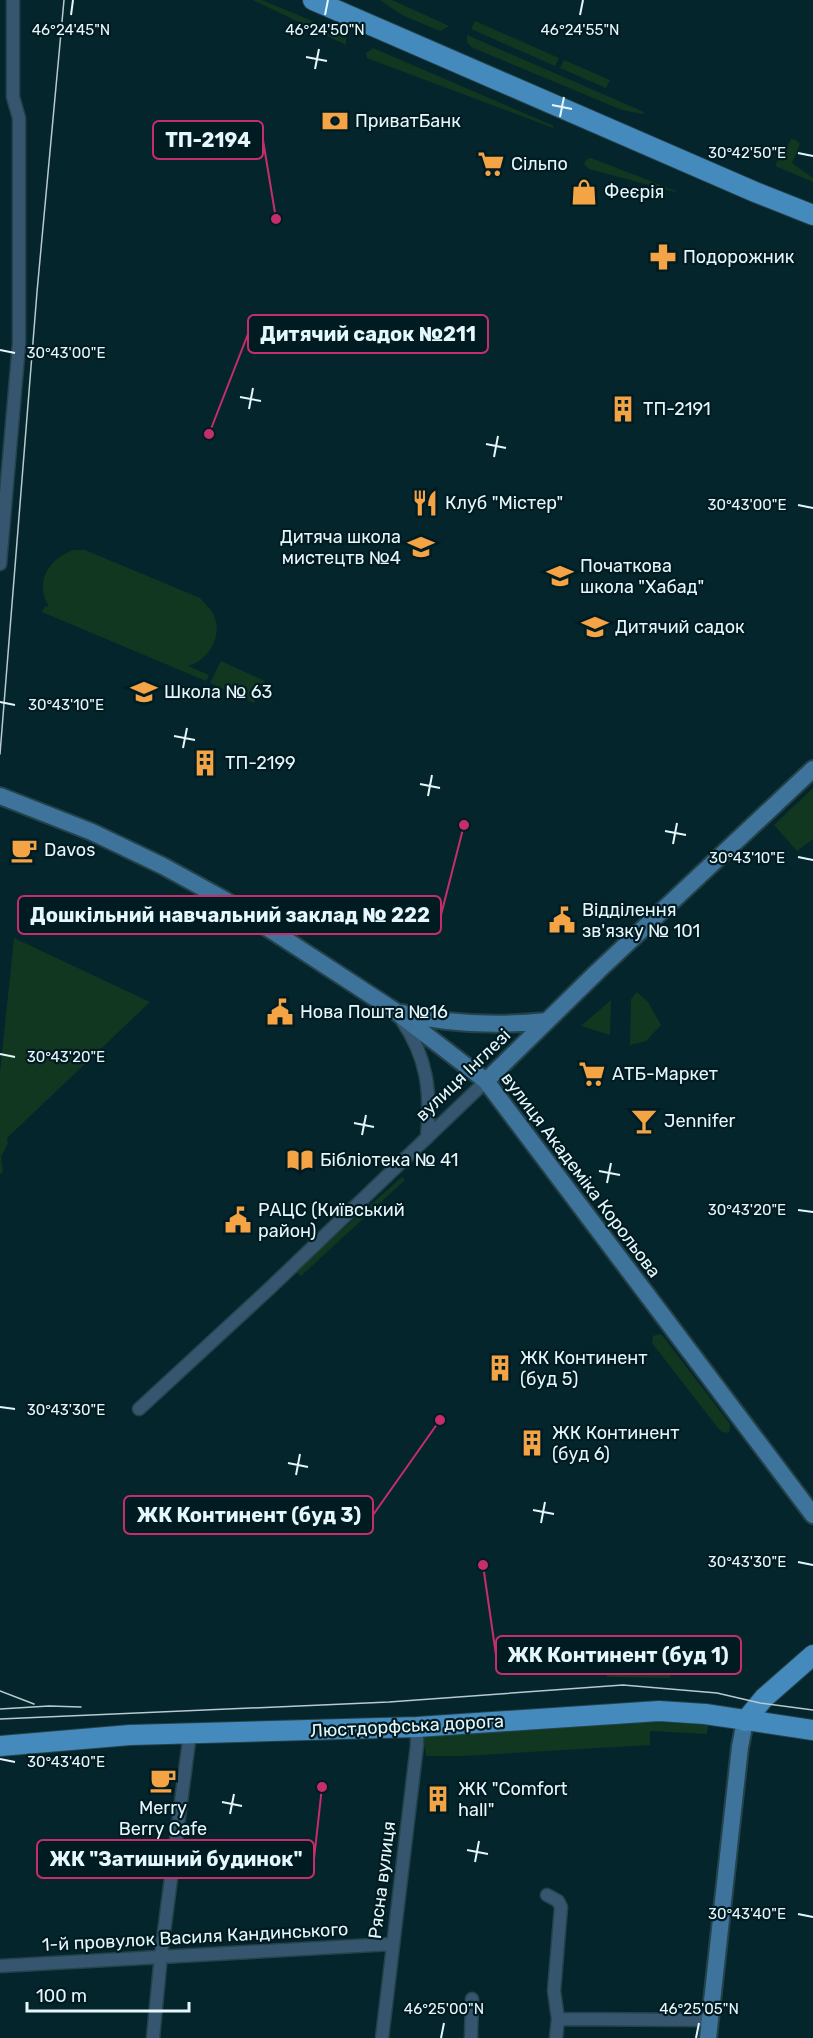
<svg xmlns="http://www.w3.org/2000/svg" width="813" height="2038" viewBox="0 0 813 2038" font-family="Rubik,sans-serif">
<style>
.green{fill:#113720}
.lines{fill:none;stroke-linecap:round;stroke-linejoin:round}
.street-casing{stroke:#244249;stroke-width:15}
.secondary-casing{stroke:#244249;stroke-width:20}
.primary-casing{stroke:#244249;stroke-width:22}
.street{stroke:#36566f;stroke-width:12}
.secondary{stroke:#3e739b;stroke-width:16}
.primary{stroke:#448abd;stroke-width:20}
.tram{stroke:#b6cacf;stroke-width:1.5}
.ticks{fill:none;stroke:#e6f7fb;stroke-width:2}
.labels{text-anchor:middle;stroke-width:4.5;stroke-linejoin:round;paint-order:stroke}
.poi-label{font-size:18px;fill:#e6f7fb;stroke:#001c22;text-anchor:start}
.street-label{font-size:18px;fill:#e6f7fb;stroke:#001c22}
.ticks-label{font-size:15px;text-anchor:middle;fill:#e6f7fb;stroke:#001c22;stroke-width:4.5;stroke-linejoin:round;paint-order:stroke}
.leader{fill:none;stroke:#c62e6b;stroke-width:2}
.callout-dot{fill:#c62e6b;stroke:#001c22;stroke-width:2}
.callout{fill:#001c22;stroke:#c62e6b;stroke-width:2}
.callout-label{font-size:20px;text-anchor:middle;font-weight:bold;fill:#e6f7fb}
</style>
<rect width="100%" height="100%" fill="#05252c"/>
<path class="green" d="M 253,0 L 262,0 L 346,35 L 346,45 Z
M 380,0 L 392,0 L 449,26 L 440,31 L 402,15 Z
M 475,21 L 559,58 L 555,66 L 471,29 Z
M 467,35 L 644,112 L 643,114 L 622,110 L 471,47 L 467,42 Z
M 373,48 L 554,126 L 553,128 L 367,58 L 366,53 Z
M 564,60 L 610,80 L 606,88 L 560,68 Z
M 791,139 L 796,140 L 800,144 L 792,163 L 813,178 L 813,182 L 775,166 L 779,157 L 783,156 Z
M 591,158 L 676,191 L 675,192 L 589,169 L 584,164 L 587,159 Z
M 74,550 L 85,550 L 200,598 C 203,602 207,605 210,609 C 226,631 211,659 188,666 L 209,675 L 206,681 L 42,612 L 45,606 L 49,607 C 34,582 49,558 74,550 Z
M 221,661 L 265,681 L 254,703 L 210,683 Z
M 813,788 L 813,839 L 797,851 L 774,825 Z
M 14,938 L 150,1002 L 7,1138 L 8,1143 L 1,1157 L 3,1171 L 0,1174 L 0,1072 Z
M 637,992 L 648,1002 L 661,1025 L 646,1041 L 630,1045 L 631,999 Z
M 611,1000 L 610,1035 L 581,1026 Z
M 402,1177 L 405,1180 L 301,1276 L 295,1271 Z
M 659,1334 L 662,1335 L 730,1424 L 729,1433 L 722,1432 L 718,1428 L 652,1343 L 653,1336 Z
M 639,1670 L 671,1672 L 670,1678 L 607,1677 L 607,1671 Z
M 652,1722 L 708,1725 L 707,1734 L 650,1731 L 650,1745 L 463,1756 L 426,1756 L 423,1731 Z"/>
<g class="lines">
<g class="street-casing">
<path id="street" d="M 0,564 L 19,344 L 19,118 L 13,97 L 13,0
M 401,1019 C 428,1058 431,1092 427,1138
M 139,1409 L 270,1288 L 486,1081
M 547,1895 L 558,1901 L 561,1907 L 554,1991 L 558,2019
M 0,1966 L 392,1944
M 153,2038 L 161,1955 L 190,1733
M 382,2038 L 417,1745 L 417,1727
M 471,2038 L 472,1999
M 556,2038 L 558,2019 L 710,2020"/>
</g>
<g class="secondary-casing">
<path id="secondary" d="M 0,796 L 92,832 L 163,866 L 225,900 L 395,1011 L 486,1081 L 813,1515
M 402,1013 C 450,1025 498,1026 547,1021
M 486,1081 L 598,971 L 813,769
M 708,2038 L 740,1747 L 745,1721"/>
</g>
<g class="primary-casing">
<path id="primary" d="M 313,0 L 755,192 L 813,215
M 745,1721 L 764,1698 L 813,1655
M 0,1746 L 130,1735 L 417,1727 L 659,1711 L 705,1714 L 813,1730"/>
</g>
<use href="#street" class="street"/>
<use href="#secondary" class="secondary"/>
<use href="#primary" class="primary"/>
<path class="tram" d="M 0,754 L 37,292 L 64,0
M 0,1691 L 34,1704
M 0,1709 L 49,1706 L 81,1707
M 0,1719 L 389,1702 L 623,1685 L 717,1693 L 760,1703 L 813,1710"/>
</g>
<path class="ticks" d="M 71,15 L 73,0M 325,15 L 328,0M 580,15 L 583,0M 306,57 L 327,61M 315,69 L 319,49M 552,105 L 572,109M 560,117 L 564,97M 798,153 L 813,156M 0,350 L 15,353M 240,397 L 261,401M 249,409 L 253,388M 486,444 L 506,448M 494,457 L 498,436M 798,505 L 813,508M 0,702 L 15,705M 174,736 L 195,740M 183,748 L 187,728M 420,784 L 440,788M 428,796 L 432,775M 665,831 L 686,835M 673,844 L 677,823M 798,857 L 813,860M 0,1054 L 15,1057M 354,1123 L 374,1127M 362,1135 L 366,1115M 599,1171 L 620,1175M 607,1183 L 611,1163M 798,1210 L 813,1212M 0,1407 L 15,1409M 288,1463 L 308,1467M 296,1475 L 300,1454M 533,1510 L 554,1514M 541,1523 L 545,1502M 798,1562 L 813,1565M 0,1759 L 15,1762M 222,1802 L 242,1806M 230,1814 L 234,1794M 467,1850 L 488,1854M 475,1862 L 479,1841M 798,1914 L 813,1917M 441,2038 L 444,2023M 696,2038 L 699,2023"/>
<defs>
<g id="bank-bare" transform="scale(2.07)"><path d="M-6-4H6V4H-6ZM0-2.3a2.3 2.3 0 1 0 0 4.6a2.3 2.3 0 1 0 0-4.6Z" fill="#f4a345" stroke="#001c22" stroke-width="2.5" paint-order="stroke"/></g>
<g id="supermarket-bare" transform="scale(2.07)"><path d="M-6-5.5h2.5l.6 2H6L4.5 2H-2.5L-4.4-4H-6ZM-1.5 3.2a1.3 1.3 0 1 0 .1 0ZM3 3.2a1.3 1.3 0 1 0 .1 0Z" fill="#f4a345" stroke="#001c22" stroke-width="2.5" paint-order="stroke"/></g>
<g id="shop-bare" transform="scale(2.07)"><path d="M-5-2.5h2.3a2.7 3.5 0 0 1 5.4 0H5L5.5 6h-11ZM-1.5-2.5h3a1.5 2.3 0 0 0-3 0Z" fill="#f4a345" stroke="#001c22" stroke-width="2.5" paint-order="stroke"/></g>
<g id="pharmacy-bare" transform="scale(2.07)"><path d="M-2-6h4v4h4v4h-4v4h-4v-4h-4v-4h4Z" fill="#f4a345" stroke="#001c22" stroke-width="2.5" paint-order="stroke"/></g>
<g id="building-bare" transform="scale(2.07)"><path d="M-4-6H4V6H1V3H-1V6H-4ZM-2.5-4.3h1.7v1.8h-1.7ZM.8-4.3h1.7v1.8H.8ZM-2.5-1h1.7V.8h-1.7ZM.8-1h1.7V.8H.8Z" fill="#f4a345" stroke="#001c22" stroke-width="2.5" paint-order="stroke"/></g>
<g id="restaurant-bare" transform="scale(2.07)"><path d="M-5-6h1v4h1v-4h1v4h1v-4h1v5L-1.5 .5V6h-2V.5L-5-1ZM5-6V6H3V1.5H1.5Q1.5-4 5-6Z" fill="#f4a345" stroke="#001c22" stroke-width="2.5" paint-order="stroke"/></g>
<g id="school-bare" transform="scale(2.07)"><path d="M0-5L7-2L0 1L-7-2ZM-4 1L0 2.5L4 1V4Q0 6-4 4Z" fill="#f4a345" stroke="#001c22" stroke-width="2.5" paint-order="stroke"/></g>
<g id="cafe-bare" transform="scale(2.07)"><path d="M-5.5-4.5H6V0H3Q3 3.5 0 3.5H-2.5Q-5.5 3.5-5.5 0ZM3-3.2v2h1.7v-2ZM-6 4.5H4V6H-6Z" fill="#f4a345" stroke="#001c22" stroke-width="2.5" paint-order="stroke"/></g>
<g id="civic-bare" transform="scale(2.07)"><path d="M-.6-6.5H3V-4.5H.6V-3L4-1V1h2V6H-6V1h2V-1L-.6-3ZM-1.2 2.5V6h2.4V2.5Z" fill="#f4a345" stroke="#001c22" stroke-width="2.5" paint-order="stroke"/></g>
<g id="bar-bare" transform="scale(2.07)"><path d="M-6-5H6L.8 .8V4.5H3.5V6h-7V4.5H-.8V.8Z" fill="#f4a345" stroke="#001c22" stroke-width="2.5" paint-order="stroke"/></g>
<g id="library-bare" transform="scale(2.07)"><path d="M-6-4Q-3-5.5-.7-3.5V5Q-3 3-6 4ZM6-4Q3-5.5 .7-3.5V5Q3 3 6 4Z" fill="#f4a345" stroke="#001c22" stroke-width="2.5" paint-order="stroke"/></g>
</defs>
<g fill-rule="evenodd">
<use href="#bank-bare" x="335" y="121"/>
<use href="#supermarket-bare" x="491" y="164"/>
<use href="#shop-bare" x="584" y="192"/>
<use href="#pharmacy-bare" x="663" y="257"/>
<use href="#building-bare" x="623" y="409"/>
<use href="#restaurant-bare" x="425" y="503"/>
<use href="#school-bare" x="421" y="547"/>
<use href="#school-bare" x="560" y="576"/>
<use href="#school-bare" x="595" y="627"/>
<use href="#school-bare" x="144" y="692"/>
<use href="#building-bare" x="205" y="763"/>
<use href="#cafe-bare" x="24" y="850"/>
<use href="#civic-bare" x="562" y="920"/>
<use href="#civic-bare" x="280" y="1012"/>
<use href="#supermarket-bare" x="592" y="1074"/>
<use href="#bar-bare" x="644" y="1121"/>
<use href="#library-bare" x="300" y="1160"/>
<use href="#civic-bare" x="238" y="1220"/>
<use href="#building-bare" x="500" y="1368"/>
<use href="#building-bare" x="532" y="1443"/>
<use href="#cafe-bare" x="163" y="1780"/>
<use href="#building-bare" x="438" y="1799"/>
</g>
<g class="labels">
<g class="poi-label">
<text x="355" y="127">ПриватБанк</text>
<text x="511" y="170">Сільпо</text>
<text x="604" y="198">Феєрія</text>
<text x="683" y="263">Подорожник</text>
<text x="643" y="415">ТП-2191</text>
<text x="445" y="509">Клуб "Містер"</text>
<text x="401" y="543" text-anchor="end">Дитяча школа<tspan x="401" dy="21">мистецтв №4</tspan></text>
<text x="580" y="572">Початкова<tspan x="580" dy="21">школа "Хабад"</tspan></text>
<text x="615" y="633">Дитячий садок</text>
<text x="164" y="698">Школа № 63</text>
<text x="225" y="769">ТП-2199</text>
<text x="44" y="856">Davos</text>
<text x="582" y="916">Відділення<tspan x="582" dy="21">зв'язку № 101</tspan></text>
<text x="300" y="1018">Нова Пошта №16</text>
<text x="612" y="1080">АТБ-Маркет</text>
<text x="664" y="1127">Jennifer</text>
<text x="320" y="1166">Бібліотека № 41</text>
<text x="258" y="1216">РАЦС (Київський<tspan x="258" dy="21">район)</tspan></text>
<text x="520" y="1364">ЖК Континент<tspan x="520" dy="21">(буд 5)</tspan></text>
<text x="552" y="1439">ЖК Континент<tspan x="552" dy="21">(буд 6)</tspan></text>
<text x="458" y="1795">ЖК "Comfort<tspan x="458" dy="21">hall"</tspan></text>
<text x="163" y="1814" text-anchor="middle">Merry<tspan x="163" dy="21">Berry Cafe</tspan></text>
</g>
<g class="street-label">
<text transform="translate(463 1075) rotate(-44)" y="6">вулиця Інглезі</text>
<text transform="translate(581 1175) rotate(53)" y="6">вулиця Академіка Корольова</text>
<text transform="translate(407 1726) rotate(-3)" y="6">Люстдорфська дорога</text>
<text transform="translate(382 1880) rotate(-83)" y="6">Рясна вулиця</text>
<text transform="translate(195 1937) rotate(-3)" y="6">1-й провулок Василя Кандинського</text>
</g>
</g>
<g class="ticks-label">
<text x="71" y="35">46°24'45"N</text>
<text x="325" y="35">46°24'50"N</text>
<text x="580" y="35">46°24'55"N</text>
<text x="747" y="158">30°42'50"E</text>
<text x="66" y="358">30°43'00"E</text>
<text x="747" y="510">30°43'00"E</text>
<text x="66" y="710">30°43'10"E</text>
<text x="747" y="863">30°43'10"E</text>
<text x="66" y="1062">30°43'20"E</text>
<text x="747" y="1215">30°43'20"E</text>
<text x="66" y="1415">30°43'30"E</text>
<text x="747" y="1567">30°43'30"E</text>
<text x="66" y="1767">30°43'40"E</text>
<text x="747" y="1919">30°43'40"E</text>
<text x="444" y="2014">46°25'00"N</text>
<text x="699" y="2014">46°25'05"N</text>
</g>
<path class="leader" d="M276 219L263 140M209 434L248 334M464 825L441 915M440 1420L373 1515M483 1565L496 1655M322 1787L314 1859"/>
<g class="callout-dot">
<circle cx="276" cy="219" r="6"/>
<circle cx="209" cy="434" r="6"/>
<circle cx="464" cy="825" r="6"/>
<circle cx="440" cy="1420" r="6"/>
<circle cx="483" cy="1565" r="6"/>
<circle cx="322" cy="1787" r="6"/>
</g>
<g class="callout">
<rect x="153" y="121" width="110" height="38" rx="6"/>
<rect x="248" y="315" width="240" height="38" rx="6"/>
<rect x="18" y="896" width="423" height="38" rx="6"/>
<rect x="124" y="1496" width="249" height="38" rx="6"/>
<rect x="496" y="1636" width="245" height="38" rx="6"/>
<rect x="37" y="1840" width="277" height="38" rx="6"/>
</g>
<g class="callout-label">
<text x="208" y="147">ТП-2194</text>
<text x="368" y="341">Дитячий садок №211</text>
<text x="230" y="922">Дошкільний навчальний заклад № 222</text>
<text x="249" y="1522">ЖК Континент (буд 3)</text>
<text x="618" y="1662">ЖК Континент (буд 1)</text>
<text x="176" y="1866">ЖК "Затишний будинок"</text>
</g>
<path d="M27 2002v9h162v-9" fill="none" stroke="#e6f7fb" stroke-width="3"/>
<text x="36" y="2002" font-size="18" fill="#e6f7fb" stroke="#001c22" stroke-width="4.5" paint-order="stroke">100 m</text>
</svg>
